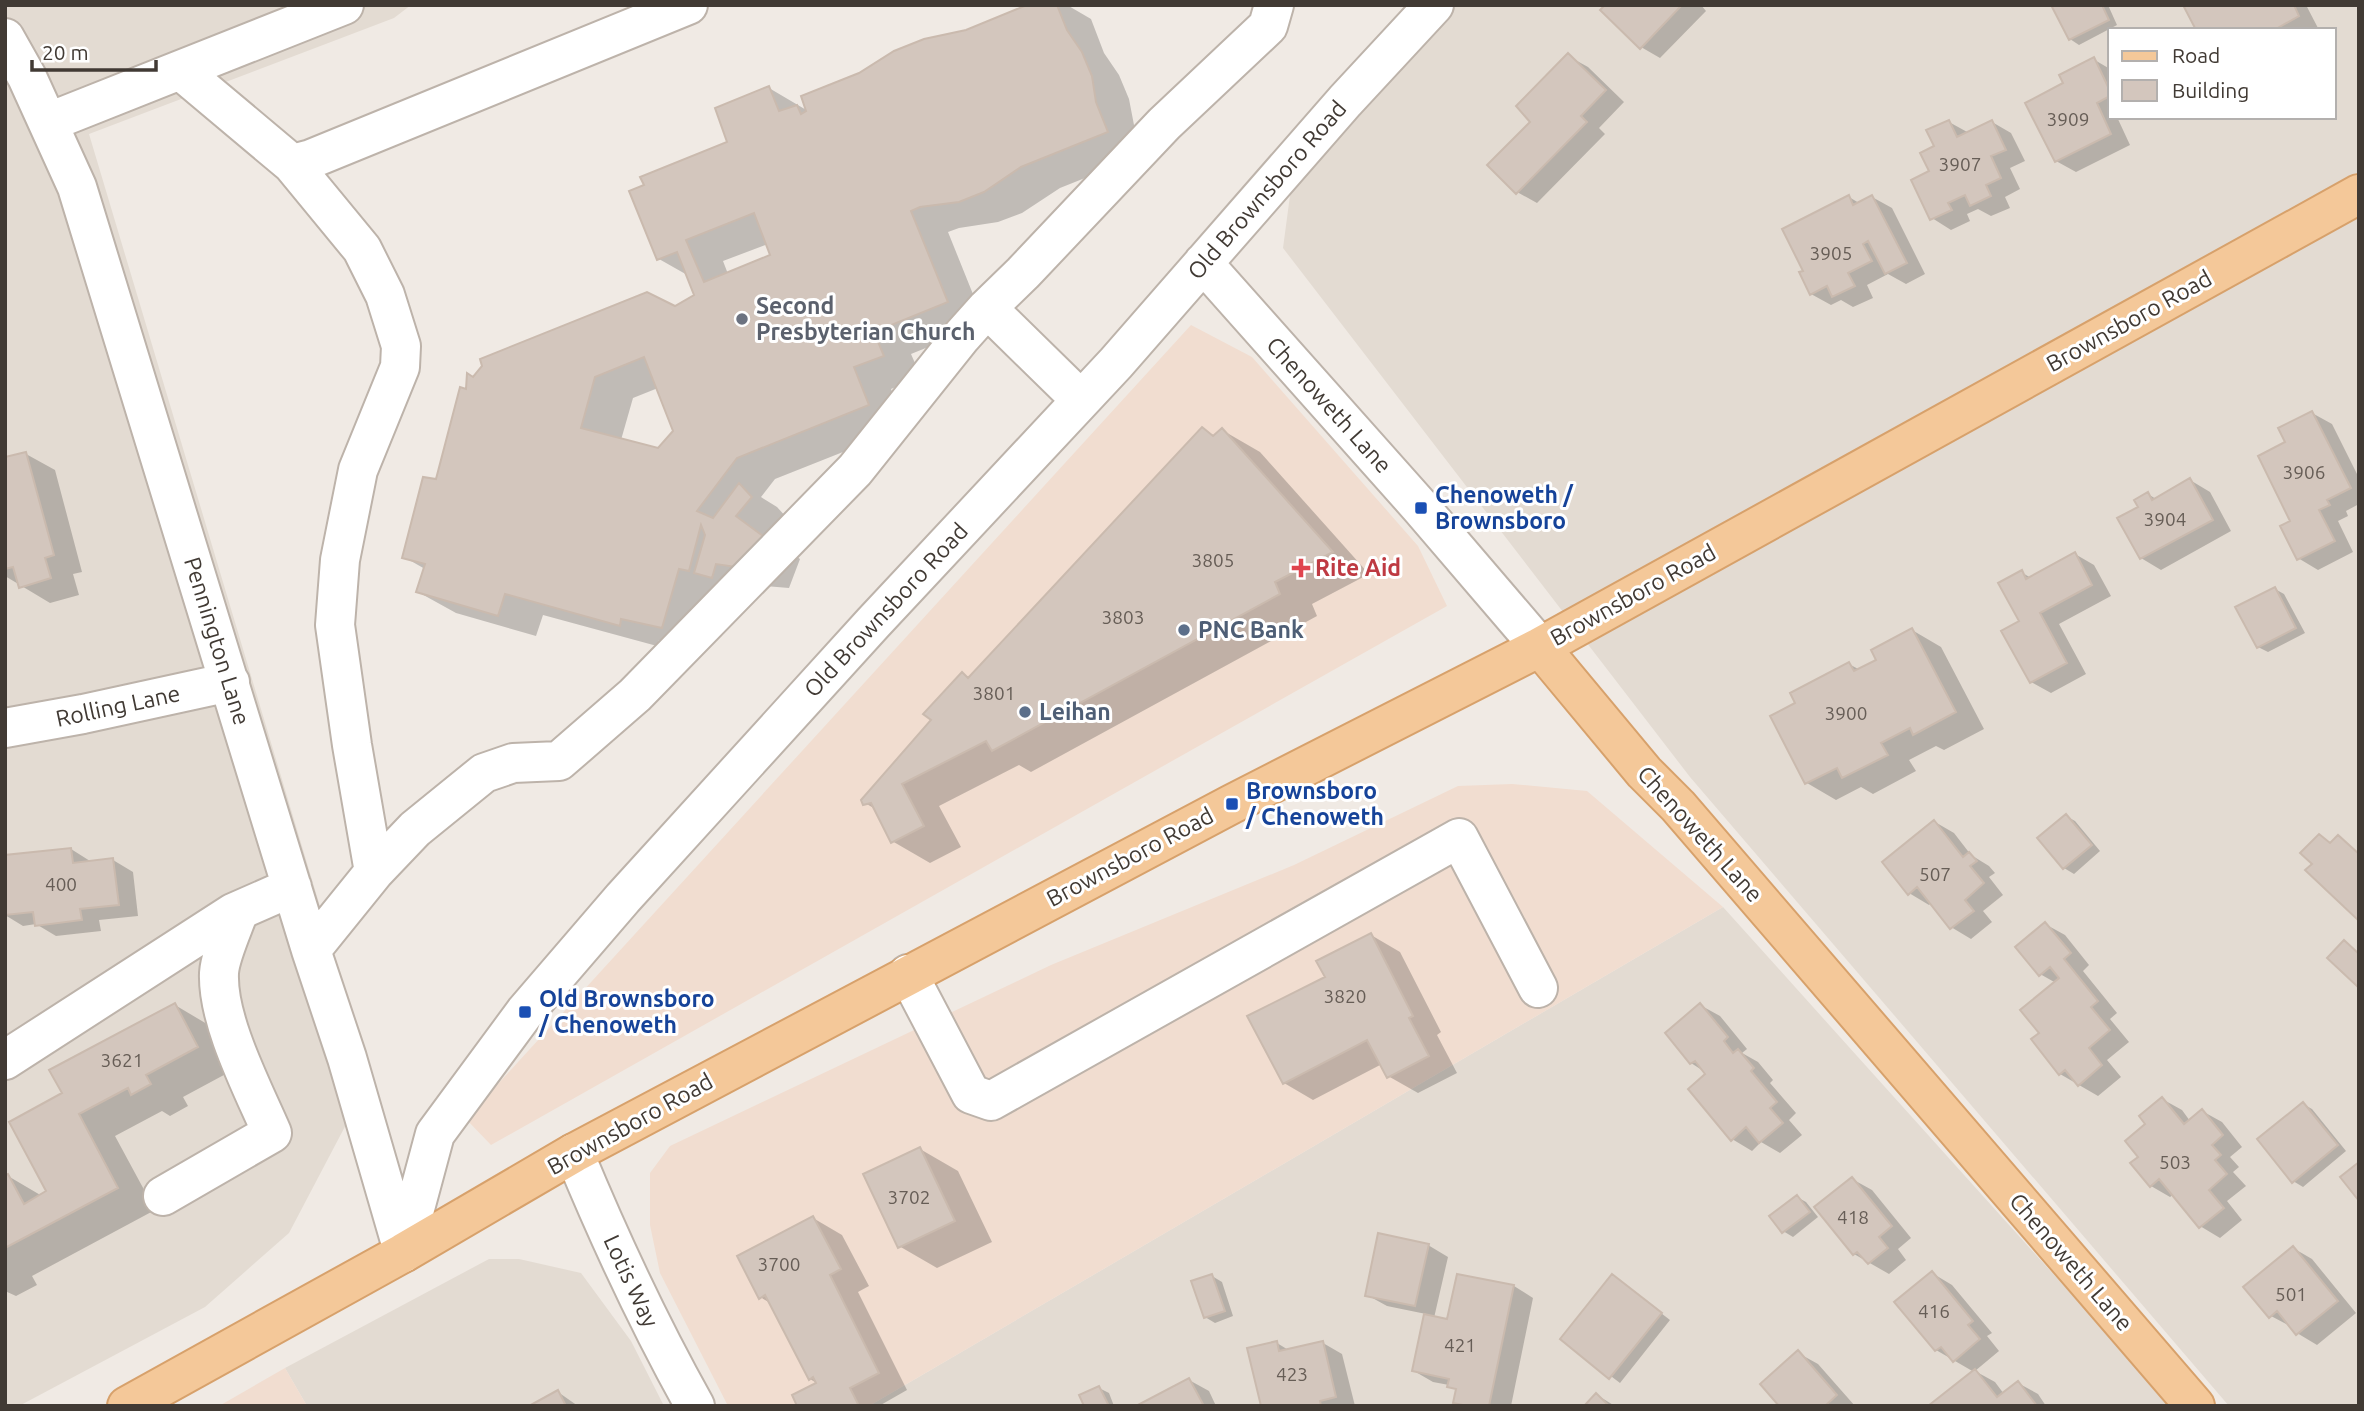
<svg xmlns="http://www.w3.org/2000/svg" width="2364" height="1411" viewBox="0 0 2364 1411" font-family="Ubuntu,sans-serif">
<style>
.residential{fill:#e3dbd2;fill-rule:evenodd}
.commercial{fill:#f1ddd0}
.shadow{fill:#0003;fill-rule:evenodd}
.building{fill:#d3c6bd;stroke:#cabaae;stroke-width:2;fill-rule:evenodd}
.lines{fill:none;stroke-linecap:round;stroke-linejoin:round}
.minor-casing{stroke:#bdb3aa;stroke-width:42}
.major-casing{stroke:#d7a16b;stroke-width:42}
.minor{stroke:#fff;stroke-width:38}
.major{stroke:#f4c899;stroke-width:38}
.worship-dot{fill:#6b7280;stroke:#fff;stroke-width:2.5}
.transit-dot{fill:#1a4fb4;stroke:#fff;stroke-width:2.5}
.health-dot{fill:#e0444e;stroke:#fff;stroke-width:2.5}
.service-dot{fill:#5c6f8a;stroke:#fff;stroke-width:2.5}
.labels{text-anchor:middle;stroke-width:6;stroke-linejoin:round;paint-order:stroke}
.number-label{font-size:19px;fill:#665d56}
.street-label{font-size:23px;fill:#413a34;stroke:#fff}
.worship-label{font-size:23px;font-weight:bold;fill:#5b616d;stroke:#fff;text-anchor:start}
.transit-label{font-size:23px;font-weight:bold;fill:#164399;stroke:#fff;text-anchor:start}
.health-label{font-size:23px;font-weight:bold;fill:#be3a42;stroke:#fff;text-anchor:start}
.service-label{font-size:23px;font-weight:bold;fill:#4e5e75;stroke:#fff;text-anchor:start}
</style>
<rect width="100%" height="100%" fill="#f0eae4"/>
<path class="residential" d="M 5,5 L 411,5 L 394,18 L 89,134 L 371,1077 L 289,1233 L 205,1307 L 19,1406 L 5,1406 Z
M 1457,5 L 2359,5 L 2359,1406 L 2229,1406 L 1690,777 L 1283,248 L 1291,188 ZM 2110,30 L 2334,30 L 2334,117 L 2110,117 Z
M 1723,907 L 2172,1406 L 869,1406 Z
M 489,1259 L 519,1259 L 581,1273 L 631,1341 L 664,1406 L 307,1406 L 285,1368 Z"/>
<path class="commercial" d="M 1191,325 L 1252,357 L 1418,546 L 1447,606 L 491,1145 L 466,1119 Z
M 1512,784 L 1587,791 L 1723,907 L 869,1406 L 728,1406 L 660,1273 L 650,1225 L 650,1173 L 670,1146 L 1051,965 L 1294,865 L 1458,786 Z
M 285,1368 L 307,1406 L 219,1406 Z"/>
<path class="shadow" d="M 1032,5 L 1067,5 L 1091,19 L 1104,53 L 1119,75 L 1129,99 L 1134,125 L 1145,154 L 1060,188 L 1022,213 L 998,222 L 959,228 L 948,232 L 985,324 L 911,354 L 921,377 L 891,389 L 906,427 L 775,479 L 761,497 L 777,507 L 788,519 L 773,539 L 800,559 L 789,588 L 754,585 L 700,648 L 659,640 L 657,646 L 543,615 L 536,636 L 456,613 L 418,592 L 425,569 L 404,557 L 437,481 L 467,391 L 474,379 L 675,308 L 696,295 L 689,276 L 659,259 L 730,143 L 769,88 L 808,111 L 967,32 ZM 768,244 L 773,256 L 728,274 L 723,261 ZM 658,388 L 675,432 L 659,450 L 621,440 L 633,398 Z
M 1607,5 L 1701,5 L 1706,11 L 1660,58 L 1641,47 Z
M 2108,5 L 2117,25 L 2079,45 L 2070,39 L 2054,6 Z
M 2185,5 L 2306,5 L 2318,28 L 2314,30 L 2198,30 Z
M 1568,56 L 1588,67 L 1624,102 L 1599,128 L 1605,134 L 1537,203 L 1517,192 L 1533,122 Z
M 2093,59 L 2110,69 L 2110,117 L 2117,117 L 2130,145 L 2076,172 L 2056,161 L 2065,84 Z
M 1949,122 L 1969,133 L 1992,122 L 2011,133 L 2025,161 L 2010,168 L 2020,189 L 2005,197 L 2010,208 L 1991,216 L 1978,209 L 1967,214 L 1970,221 L 1951,230 L 1932,218 L 1931,172 L 1936,147 Z
M 1849,197 L 1859,203 L 1872,197 L 1892,208 L 1925,274 L 1906,284 L 1888,274 L 1867,285 L 1873,298 L 1853,307 L 1841,300 L 1831,305 L 1811,294 L 1805,272 Z
M 2312,413 L 2332,424 L 2359,478 L 2359,504 L 2346,511 L 2348,516 L 2338,521 L 2353,552 L 2318,570 L 2298,558 L 2293,522 L 2288,443 Z
M 1202,429 L 1215,436 L 1222,430 L 1260,452 L 1369,574 L 1312,604 L 1317,616 L 1031,772 L 1019,765 L 939,806 L 961,847 L 930,863 L 892,841 L 877,810 L 865,803 L 934,720 L 962,675 L 969,679 Z
M 26,454 L 55,470 L 82,572 L 73,574 L 79,595 L 50,603 L 5,576 L 5,459 Z
M 2190,480 L 2210,492 L 2231,531 L 2161,570 L 2141,558 L 2140,508 L 2148,494 L 2156,499 Z
M 2075,554 L 2094,565 L 2111,596 L 2059,624 L 2086,674 L 2051,693 L 2031,682 L 2021,572 L 2031,578 Z
M 2275,589 L 2284,594 L 2305,633 L 2268,652 L 2258,647 Z
M 1912,630 L 1941,647 L 1984,729 L 1944,750 L 1936,746 L 1909,760 L 1916,771 L 1873,794 L 1861,787 L 1836,800 L 1807,783 L 1772,717 L 1798,704 L 1849,664 L 1860,670 L 1878,661 Z
M 2066,816 L 2075,821 L 2100,851 L 2074,874 L 2064,868 L 2039,838 Z
M 1935,822 L 1954,833 L 1971,855 L 1989,866 L 1995,873 L 1989,877 L 2003,895 L 1983,911 L 1992,922 L 1971,939 L 1951,927 L 1932,902 L 1929,905 L 1909,893 Z
M 71,849 L 90,861 L 113,860 L 133,872 L 138,916 L 99,920 L 101,931 L 56,936 L 36,924 L 23,926 L 5,915 L 5,857 Z
M 2045,924 L 2065,935 L 2089,965 L 2083,971 L 2117,1013 L 2110,1019 L 2129,1042 L 2107,1060 L 2121,1077 L 2098,1096 L 2060,1074 L 2042,1033 L 2056,983 L 2040,974 Z
M 1371,935 L 1400,952 L 1441,1032 L 1437,1035 L 1457,1073 L 1418,1093 L 1388,1076 L 1382,1064 L 1313,1100 L 1284,1083 L 1327,977 Z
M 175,1005 L 212,1027 L 235,1069 L 183,1097 L 188,1106 L 170,1116 L 162,1111 L 115,1136 L 155,1210 L 32,1276 L 37,1285 L 16,1296 L 5,1291 L 5,1177 L 8,1176 L 42,1196 L 49,1192 L 64,1094 Z
M 1700,1005 L 1720,1016 L 1747,1049 L 1742,1053 L 1758,1062 L 1773,1080 L 1770,1083 L 1796,1113 L 1789,1120 L 1802,1135 L 1780,1153 L 1761,1142 L 1752,1151 L 1732,1139 L 1708,1074 L 1691,1063 Z
M 2162,1099 L 2182,1110 L 2190,1121 L 2202,1111 L 2222,1122 L 2242,1147 L 2230,1157 L 2239,1167 L 2233,1172 L 2246,1186 L 2227,1201 L 2242,1220 L 2220,1238 L 2200,1226 L 2174,1194 L 2170,1197 L 2151,1186 L 2141,1157 L 2148,1125 Z
M 2303,1104 L 2312,1109 L 2346,1151 L 2303,1187 L 2293,1181 Z
M 920,1149 L 958,1171 L 992,1242 L 937,1268 L 899,1246 Z
M 1852,1179 L 1872,1190 L 1911,1238 L 1898,1249 L 1906,1260 L 1889,1274 L 1854,1254 Z
M 1797,1197 L 1806,1202 L 1818,1217 L 1793,1237 L 1783,1231 Z
M 813,1218 L 842,1235 L 869,1286 L 858,1292 L 907,1390 L 879,1406 L 799,1406 L 818,1384 L 810,1379 L 772,1304 L 760,1297 Z
M 1428,1245 L 1448,1257 L 1434,1318 L 1449,1321 L 1458,1276 L 1514,1286 L 1533,1298 L 1511,1406 L 1462,1406 L 1455,1402 L 1458,1391 L 1449,1385 L 1433,1382 L 1414,1371 L 1426,1314 L 1387,1306 L 1367,1295 Z
M 2293,1248 L 2312,1259 L 2356,1313 L 2317,1345 L 2297,1333 L 2292,1327 L 2271,1316 Z
M 1932,1273 L 1952,1285 L 1992,1333 L 1987,1336 L 1999,1351 L 1975,1371 L 1995,1382 L 2004,1394 L 2018,1383 L 2038,1394 L 2046,1406 L 1931,1406 L 1974,1372 L 1936,1350 L 1897,1302 Z
M 1212,1276 L 1222,1282 L 1233,1316 L 1215,1323 L 1205,1317 Z
M 1613,1276 L 1670,1320 L 1620,1383 L 1562,1339 Z
M 1277,1343 L 1290,1351 L 1323,1343 L 1342,1354 L 1355,1406 L 1263,1406 Z
M 1798,1353 L 1818,1364 L 1855,1406 L 1781,1406 Z
M 1189,1380 L 1209,1391 L 1216,1406 L 1139,1406 Z
M 1099,1388 L 1109,1393 L 1114,1406 L 1086,1406 Z
M 558,1392 L 578,1406 L 532,1406 Z
M 1597,1395 L 1615,1406 L 1586,1406 Z"/>
<path class="building" d="M 1027,5 L 1057,5 L 1067,30 L 1082,52 L 1092,76 L 1096,102 L 1108,132 L 1021,167 L 984,192 L 959,202 L 920,207 L 911,211 L 948,302 L 874,332 L 884,356 L 854,367 L 869,405 L 737,458 L 697,511 L 713,518 L 739,483 L 752,497 L 736,516 L 763,536 L 750,569 L 716,564 L 712,578 L 694,573 L 705,535 L 701,525 L 689,571 L 679,569 L 662,628 L 621,619 L 620,626 L 505,594 L 498,616 L 416,592 L 425,564 L 402,558 L 423,477 L 436,479 L 460,387 L 466,389 L 467,373 L 473,377 L 482,366 L 480,359 L 647,292 L 675,306 L 694,295 L 677,252 L 657,260 L 629,191 L 644,185 L 640,177 L 727,142 L 715,108 L 769,86 L 779,111 L 797,105 L 801,114 L 806,111 L 801,96 L 859,73 L 894,51 L 924,39 L 966,30 ZM 754,213 L 770,255 L 704,282 L 686,240 ZM 644,357 L 673,431 L 658,448 L 581,428 L 595,377 Z
M 1605,5 L 1682,5 L 1640,49 L 1600,10 Z
M 2051,5 L 2102,5 L 2109,20 L 2069,40 Z
M 2183,5 L 2294,5 L 2299,16 L 2274,30 L 2196,30 Z
M 1568,53 L 1606,90 L 1581,116 L 1587,122 L 1516,194 L 1487,165 L 1530,122 L 1516,106 Z
M 2094,57 L 2110,91 L 2110,96 L 2097,103 L 2111,134 L 2055,162 L 2025,103 L 2063,83 L 2059,75 Z
M 1949,120 L 1957,137 L 1992,120 L 2006,150 L 1991,156 L 2001,178 L 1986,185 L 1991,196 L 1970,206 L 1965,195 L 1948,203 L 1952,210 L 1930,220 L 1911,180 L 1929,171 L 1920,153 L 1934,146 L 1926,130 Z
M 1849,195 L 1853,205 L 1872,195 L 1907,263 L 1885,274 L 1868,241 L 1863,244 L 1872,261 L 1848,273 L 1855,286 L 1832,297 L 1827,286 L 1810,295 L 1799,272 L 1803,271 L 1782,229 Z
M 2312,411 L 2351,488 L 2327,500 L 2330,505 L 2319,510 L 2335,541 L 2297,560 L 2280,526 L 2290,521 L 2258,456 L 2285,442 L 2278,428 Z
M 1202,427 L 1213,436 L 1222,428 L 1333,552 L 1275,582 L 1280,594 L 992,751 L 986,741 L 902,784 L 924,826 L 891,843 L 871,803 L 863,805 L 861,800 L 931,720 L 923,714 L 962,672 L 968,678 Z
M 26,452 L 54,555 L 45,558 L 51,578 L 19,588 L 13,567 L 5,569 L 5,457 Z
M 2190,478 L 2213,520 L 2140,559 L 2117,518 L 2138,507 L 2134,500 L 2148,492 L 2152,500 Z
M 2075,552 L 2092,585 L 2040,613 L 2067,663 L 2030,683 L 2001,631 L 2019,621 L 1998,583 L 2022,570 L 2026,579 Z
M 2275,587 L 2296,628 L 2257,648 L 2235,607 Z
M 1912,628 L 1956,712 L 1913,735 L 1910,728 L 1881,743 L 1888,755 L 1842,778 L 1837,768 L 1805,784 L 1770,716 L 1795,703 L 1790,693 L 1849,662 L 1854,671 L 1876,660 L 1871,650 Z
M 2066,814 L 2092,845 L 2063,869 L 2037,838 Z
M 1934,820 L 1963,857 L 1969,852 L 1977,861 L 1970,866 L 1984,883 L 1965,900 L 1974,911 L 1950,929 L 1917,887 L 1908,895 L 1882,862 Z
M 2319,834 L 2330,843 L 2338,835 L 2359,854 L 2359,921 L 2305,870 L 2312,864 L 2300,853 Z
M 71,848 L 73,863 L 113,858 L 119,905 L 80,909 L 82,920 L 35,926 L 33,912 L 5,915 L 5,855 Z
M 2045,922 L 2071,953 L 2064,959 L 2098,1001 L 2091,1007 L 2110,1030 L 2089,1048 L 2102,1065 L 2078,1086 L 2065,1070 L 2059,1075 L 2031,1039 L 2039,1033 L 2020,1010 L 2059,978 L 2050,967 L 2039,976 L 2015,947 Z
M 1371,933 L 1413,1016 L 1409,1018 L 1429,1056 L 1387,1078 L 1367,1040 L 1283,1084 L 1247,1016 L 1325,977 L 1316,961 Z
M 2344,940 L 2359,954 L 2359,988 L 2327,958 Z
M 175,1003 L 198,1047 L 146,1075 L 151,1084 L 131,1095 L 128,1088 L 79,1114 L 118,1188 L 5,1248 L 5,1175 L 8,1174 L 24,1204 L 46,1191 L 9,1122 L 62,1093 L 49,1070 Z
M 1700,1003 L 1728,1037 L 1724,1041 L 1733,1053 L 1738,1049 L 1754,1068 L 1751,1071 L 1777,1102 L 1770,1108 L 1783,1123 L 1759,1143 L 1746,1127 L 1731,1141 L 1688,1089 L 1705,1074 L 1695,1061 L 1690,1064 L 1665,1033 Z
M 2162,1097 L 2184,1124 L 2202,1109 L 2223,1135 L 2212,1145 L 2221,1155 L 2215,1160 L 2227,1174 L 2209,1190 L 2224,1208 L 2199,1228 L 2159,1179 L 2150,1187 L 2130,1163 L 2138,1157 L 2125,1141 L 2145,1124 L 2139,1116 Z
M 2303,1102 L 2338,1145 L 2292,1183 L 2257,1139 Z
M 920,1147 L 955,1221 L 898,1248 L 863,1174 Z
M 2359,1162 L 2359,1201 L 2340,1177 Z
M 1852,1177 L 1892,1226 L 1879,1237 L 1888,1248 L 1868,1264 L 1857,1252 L 1853,1255 L 1814,1207 Z
M 1797,1195 L 1810,1212 L 1782,1233 L 1769,1216 Z
M 813,1216 L 841,1269 L 830,1275 L 879,1373 L 850,1388 L 859,1406 L 797,1406 L 792,1395 L 816,1383 L 813,1377 L 809,1380 L 765,1295 L 759,1299 L 737,1256 Z
M 1378,1233 L 1429,1244 L 1415,1306 L 1365,1296 Z
M 2293,1246 L 2338,1301 L 2296,1335 L 2277,1311 L 2269,1318 L 2243,1287 Z
M 1932,1271 L 1973,1321 L 1968,1325 L 1980,1339 L 1953,1362 L 1941,1347 L 1935,1351 L 1894,1302 Z
M 1212,1274 L 1225,1311 L 1204,1318 L 1191,1281 Z
M 1457,1274 L 1514,1285 L 1489,1406 L 1468,1406 L 1453,1403 L 1456,1389 L 1447,1387 L 1449,1379 L 1412,1371 L 1424,1314 L 1447,1319 Z
M 1612,1274 L 1662,1313 L 1609,1379 L 1560,1339 Z
M 1277,1341 L 1279,1351 L 1323,1341 L 1336,1397 L 1320,1401 L 1321,1406 L 1261,1406 L 1247,1348 Z
M 1798,1350 L 1837,1395 L 1825,1406 L 1779,1406 L 1760,1384 Z
M 1975,1369 L 1997,1397 L 2018,1381 L 2037,1406 L 1928,1406 Z
M 1189,1378 L 1204,1406 L 1136,1406 Z
M 1099,1386 L 1109,1406 L 1084,1406 L 1079,1395 Z
M 558,1390 L 566,1406 L 529,1406 Z
M 1596,1393 L 1609,1406 L 1584,1406 Z"/>
<g class="lines">
<g class="minor-casing">
<path id="minor" d="M 5,38 L 27,77 L 77,187 L 311,950 L 347,1058 L 403,1251
M 180,70 L 292,164 L 311,159 L 688,5
M 49,122 L 344,5
M 292,164 L 362,249 L 385,295 L 401,346 L 400,367 L 358,470 L 340,560 L 335,625 L 352,745 L 374,872
M 1203,263 L 1421,508 L 1540,647
M 987,308 L 1081,400
M 5,728 L 83,714 L 230,682
M 311,950 L 374,872 L 415,829 L 484,773 L 513,763 L 559,761 L 635,695 L 855,470 L 962,336 L 987,308 L 1023,273 L 1164,124 L 1268,26 L 1274,5
M 908,974 L 971,1094 L 991,1101 L 1459,838 L 1538,988
M 5,1060 L 233,913 L 292,887
M 574,1153 C 610,1240 649,1324 695,1406
M 163,1196 L 272,1133 C 253,1089 217,1021 219,973 C 220,956 233,928 239,911
M 403,1253 L 435,1134 L 525,1012 L 623,898 L 873,623 L 1116,363 L 1345,101 L 1434,5"/>
</g>
<g class="major-casing">
<path id="major" d="M 1540,647 L 1644,772 L 1678,806 L 2195,1406
M 127,1406 L 403,1253 L 574,1153 L 1232,804 L 1540,647 L 2359,194"/>
</g>
<use href="#minor" class="minor"/>
<use href="#major" class="major"/>
</g>
<circle class="worship-dot" cx="742" cy="319" r="7"/>
<g class="transit-dot">
<rect x="1414" y="501" width="14" height="14" rx="3.5"/>
<rect x="1225" y="797" width="14" height="14" rx="3.5"/>
<rect x="518" y="1005" width="14" height="14" rx="3.5"/>
</g>
<path class="health-dot" d="M1297.5 557.5h7v7h7v7h-7v7h-7v-7h-7v-7h7z"/>
<g class="service-dot">
<circle cx="1184" cy="630" r="7"/>
<circle cx="1025" cy="712" r="7"/>
</g>
<g class="labels">
<g class="number-label">
<text x="2068" y="126">3909</text>
<text x="1960" y="171">3907</text>
<text x="1831" y="260">3905</text>
<text x="2304" y="479">3906</text>
<text x="2165" y="526">3904</text>
<text x="1213" y="567">3805</text>
<text x="1123" y="624">3803</text>
<text x="994" y="700">3801</text>
<text x="1846" y="720">3900</text>
<text x="1935" y="881">507</text>
<text x="61" y="891">400</text>
<text x="1345" y="1003">3820</text>
<text x="122" y="1067">3621</text>
<text x="2175" y="1169">503</text>
<text x="909" y="1204">3702</text>
<text x="1853" y="1224">418</text>
<text x="779" y="1271">3700</text>
<text x="2291" y="1301">501</text>
<text x="1934" y="1318">416</text>
<text x="1460" y="1352">421</text>
<text x="1292" y="1381">423</text>
</g>
<g class="street-label">
<text transform="translate(1267 190) rotate(-49)" y="8">Old Brownsboro Road</text>
<text transform="translate(2129 321) rotate(-29)" y="8">Brownsboro Road</text>
<text transform="translate(1329 405) rotate(48)" y="8">Chenoweth Lane</text>
<text transform="translate(1633 595) rotate(-29)" y="8">Brownsboro Road</text>
<text transform="translate(886 610) rotate(-47)" y="8">Old Brownsboro Road</text>
<text transform="translate(217 641) rotate(73)" y="8">Pennington Lane</text>
<text transform="translate(118 706) rotate(-12)" y="8">Rolling Lane</text>
<text transform="translate(1700 834) rotate(48)" y="8">Chenoweth Lane</text>
<text transform="translate(1130 857) rotate(-28)" y="8">Brownsboro Road</text>
<text transform="translate(630 1124) rotate(-29)" y="8">Brownsboro Road</text>
<text transform="translate(2071 1262) rotate(49)" y="8">Chenoweth Lane</text>
<text transform="translate(631 1281) rotate(65)" y="8">Lotis Way</text>
</g>
<g class="worship-label">
<text x="756" y="314">Second<tspan x="756" dy="26">Presbyterian Church</tspan></text>
</g>
<g class="transit-label">
<text x="1435" y="503">Chenoweth /<tspan x="1435" dy="26">Brownsboro</tspan></text>
<text x="1246" y="799">Brownsboro<tspan x="1246" dy="26">/ Chenoweth</tspan></text>
<text x="539" y="1007">Old Brownsboro<tspan x="539" dy="26">/ Chenoweth</tspan></text>
</g>
<g class="health-label">
<text x="1315" y="576">Rite Aid</text>
</g>
<g class="service-label">
<text x="1198" y="638">PNC Bank</text>
<text x="1039" y="720">Leihan</text>
</g>
</g>
<rect width="2364" height="1411" fill="none" stroke="#413a34" stroke-width="14"/>
<rect x="2108" y="28" width="228" height="91" fill="#ffffff" stroke="#b3b0ae" stroke-width="2"/>
<rect x="2122" y="51" width="35" height="10" fill="#f4c899" stroke="#b3b0ae" stroke-width="2"/>
<text x="2172" y="63" font-size="21" fill="#413a34">Road</text>
<rect x="2122" y="80" width="35" height="21" fill="#d3c6bd" stroke="#b3b0ae" stroke-width="2"/>
<text x="2172" y="98" font-size="21" fill="#413a34">Building</text>
<path d="M32 60v10h124v-10" fill="none" stroke="#413a34" stroke-width="3.5"/>
<text x="42" y="60" font-size="21" fill="#413a34" stroke="#ffffff" stroke-width="5" paint-order="stroke">20 m</text>
</svg>
